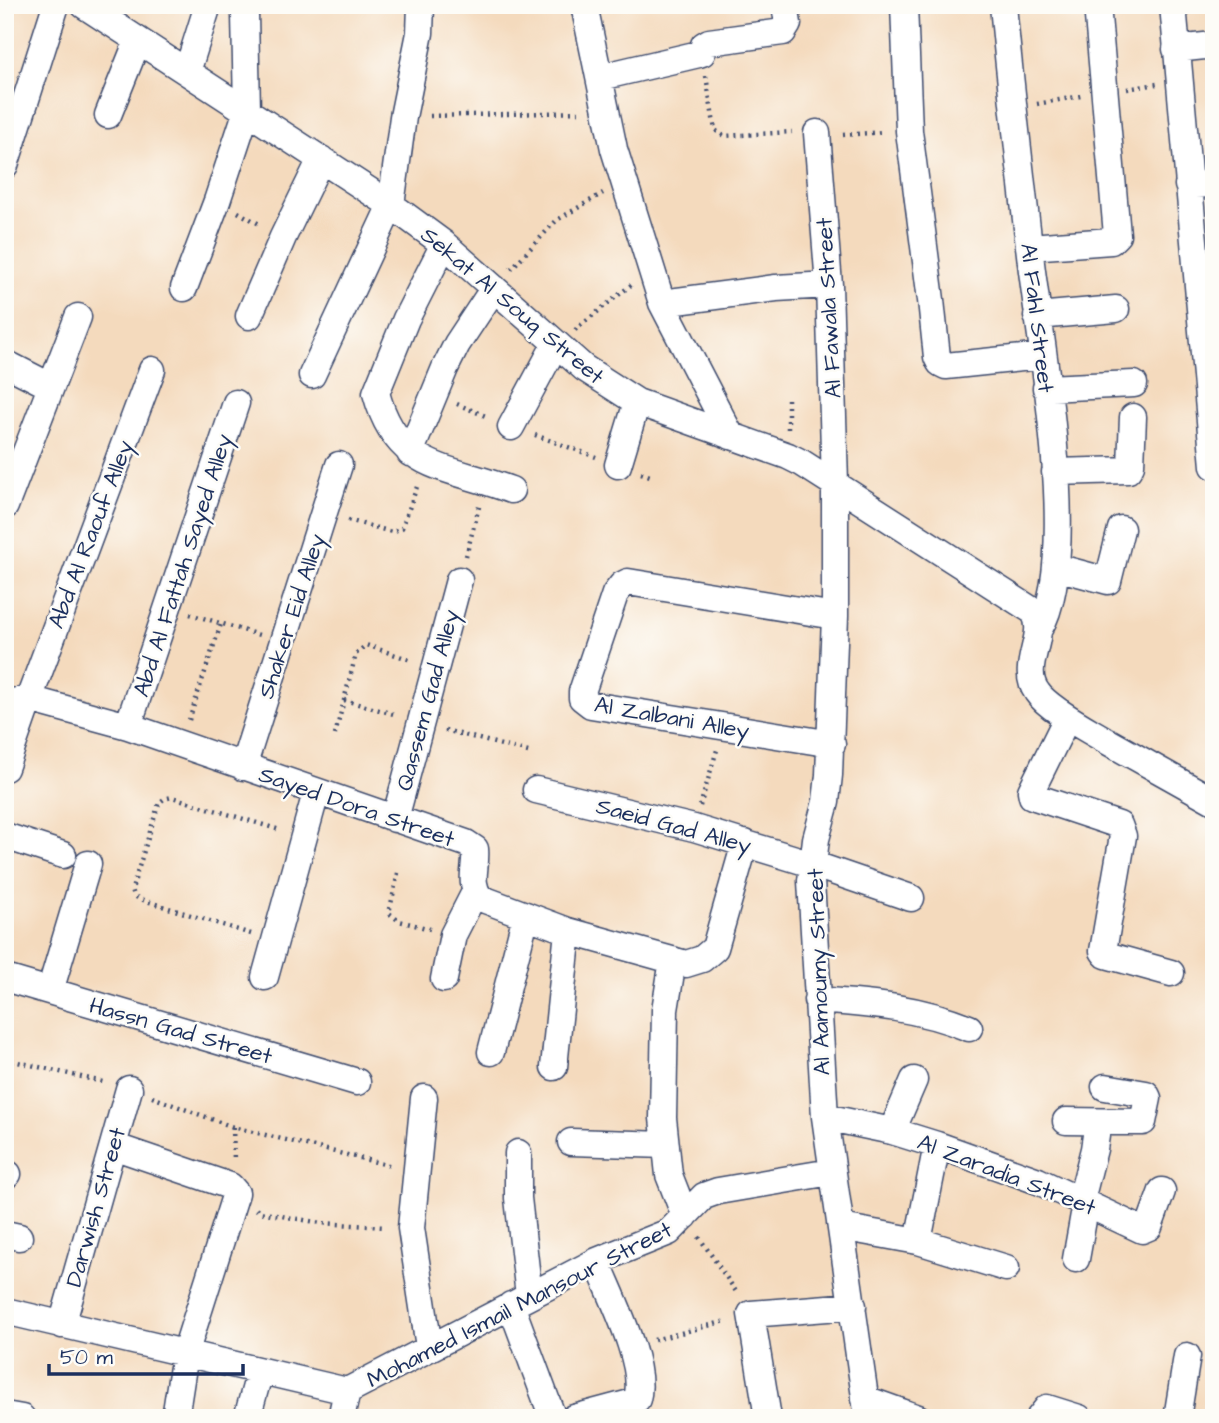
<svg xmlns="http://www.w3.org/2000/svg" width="1219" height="1423" viewBox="0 0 1219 1423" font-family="'Architects Daughter',sans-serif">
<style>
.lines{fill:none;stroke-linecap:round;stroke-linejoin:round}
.minor-casing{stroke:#3c496c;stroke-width:29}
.path{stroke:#3c496c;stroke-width:4.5;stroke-dasharray:2 5;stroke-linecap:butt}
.minor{stroke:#fff;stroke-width:26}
.labels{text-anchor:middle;stroke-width:5;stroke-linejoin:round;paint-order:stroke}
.street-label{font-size:23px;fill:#1b2f5e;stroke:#fdfcf7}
</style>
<rect width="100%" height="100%" fill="#fdfcf7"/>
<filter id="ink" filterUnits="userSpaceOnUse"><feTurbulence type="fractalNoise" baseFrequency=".0143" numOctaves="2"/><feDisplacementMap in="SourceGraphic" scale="14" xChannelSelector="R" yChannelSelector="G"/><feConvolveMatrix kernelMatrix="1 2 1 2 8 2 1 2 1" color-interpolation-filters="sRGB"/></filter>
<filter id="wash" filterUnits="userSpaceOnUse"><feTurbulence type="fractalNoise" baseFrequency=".00686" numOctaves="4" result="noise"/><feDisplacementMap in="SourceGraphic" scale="28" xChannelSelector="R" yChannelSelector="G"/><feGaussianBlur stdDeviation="1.57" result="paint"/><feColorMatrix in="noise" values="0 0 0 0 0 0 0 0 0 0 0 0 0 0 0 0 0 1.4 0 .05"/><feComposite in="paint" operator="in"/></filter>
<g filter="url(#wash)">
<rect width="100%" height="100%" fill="#f4dabd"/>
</g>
<g filter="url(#ink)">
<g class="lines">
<g class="minor-casing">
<path id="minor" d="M 84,5 L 391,205 L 444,244 L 584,368 L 637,402 L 788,456 L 802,463 L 1033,611 C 1050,634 1018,666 1037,692 C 1048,709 1089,730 1107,741 C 1143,761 1178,781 1214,801
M 584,5 L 614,149 L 662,303 L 731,436
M 904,5 L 909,131 L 931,300 L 937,357 L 940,363 L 946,366 L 1042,356
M 1003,5 C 1011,91 1021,177 1031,263 C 1041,347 1081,560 1039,629
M 1173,5 L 1214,466
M 1176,49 L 1214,45
M 187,72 L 208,5
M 601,77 L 699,54 L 702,53 L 704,45 L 709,42 L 783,32 L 788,24 L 785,5
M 108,115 L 138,40
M 817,133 L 829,285 L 835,483 L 835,616 L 829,775 L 826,802 L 816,839 L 811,881 L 825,1117 L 868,1418
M 5,165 L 56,5
M 1188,185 L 1214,184
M 444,244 L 406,319 L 376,393 C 397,471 445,465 511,490
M 1029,247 L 1111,241 L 1117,235 L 1097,5
M 184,288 L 217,201 L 247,110 L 245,14 L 247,5
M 662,303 L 776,288 L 829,285
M 249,316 L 283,237 L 321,159
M 1037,316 L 1116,309
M 5,363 L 50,386
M 312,375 L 391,205 L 403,117 L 420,33 L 421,5
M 1046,388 L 1134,384
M 511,427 L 555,345
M 410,453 L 445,368 L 457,344 L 494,288
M 618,465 L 637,402
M 1055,472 L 1128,470 L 1131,465 L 1133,417
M 5,506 L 78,317
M 1056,567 L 1108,581 L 1121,529
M 5,703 L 29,699 L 128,726 L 466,843 L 475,849 C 477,867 468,882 480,898 L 568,931 L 686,964 L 702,959 L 715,948 L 745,843
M 1067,718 L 1031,791 L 1032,796 L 1119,825 L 1123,836 L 1103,951 L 1106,955 L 1171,973
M 128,726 L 236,403
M 832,744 L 591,705 L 582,698 L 582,692 L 615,594 L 622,585 L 628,582 L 835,616
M 243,767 L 339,465
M 5,768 L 29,699 L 152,370
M 536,790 L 694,828 L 812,864 L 911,898
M 395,819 L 459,580
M 5,836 L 63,855
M 673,960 L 665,1010 L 663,1118 L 669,1175 L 685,1216
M 265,977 L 316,793
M 5,978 L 357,1082
M 444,979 L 453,935 L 475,892
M 50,991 L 88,864
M 817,1000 C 872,1004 917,1007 969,1028
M 491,1052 L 526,915
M 554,1067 L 568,931
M 424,1098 L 411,1228 L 429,1347
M 825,1117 L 892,1131 L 937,1145 L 1038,1181 L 1142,1230 L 1149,1227 L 1162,1191
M 1066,1121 L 1143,1122 L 1148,1098 L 1146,1094 L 1105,1087
M 892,1131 L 914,1080
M 571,1142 L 666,1145
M 113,1146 L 230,1186 L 236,1193 L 185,1354 L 175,1418
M 518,1153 L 518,1198 L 529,1296
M 5,1173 L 8,1174
M 1081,1200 L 1094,1149 L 1098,1122
M 841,1227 L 918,1241 L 1006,1268
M 5,1234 L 19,1237
M 918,1241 L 937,1145
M 1076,1259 L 1086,1203
M 511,1305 L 553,1418
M 5,1311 L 347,1391
M 62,1325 L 129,1089
M 865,1399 L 918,1418
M 5,1415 L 22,1418
M 247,1418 L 260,1371
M 341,1418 L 347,1391 L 597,1261 L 669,1232 L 704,1196 L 718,1191 L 831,1172
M 574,1418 L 630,1403 L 637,1399 C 647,1365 610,1294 597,1261
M 768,1418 L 751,1314 L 853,1306
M 1039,1418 L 1047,1408 L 1079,1418
M 1177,1418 L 1187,1356"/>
</g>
<path class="path" d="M 706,76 L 715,130 L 724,136 L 792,132
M 1127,89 L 1157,84
M 1037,104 L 1081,96
M 430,116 L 582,112
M 843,135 L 883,132
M 238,212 L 261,225
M 511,269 L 557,220 L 603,193
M 575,330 L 631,285
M 457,404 L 488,417
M 788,429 L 788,395
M 535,435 L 596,457
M 641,473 L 653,477
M 348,520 L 392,532 L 402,528 L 418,484
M 466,556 L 480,503
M 190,614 L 259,635
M 344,700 L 397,715
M 189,720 L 221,624
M 445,730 L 532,753
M 335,735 L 356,654 L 366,645 L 411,660
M 700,806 L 717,750
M 398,873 L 389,913 L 399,921 L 430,929
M 251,934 L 140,899 L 134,896 L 132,889 L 159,803 L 164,799 L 172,797 L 280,830
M 5,1059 L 107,1083
M 152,1097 L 233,1127 L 392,1166
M 233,1127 L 234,1161
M 256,1209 L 259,1212 L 321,1223 L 385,1227
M 699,1237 L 737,1293
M 654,1340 L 726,1321"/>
<use href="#minor" class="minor"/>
</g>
</g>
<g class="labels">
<g class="street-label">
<text transform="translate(513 305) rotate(40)" y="8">Sekat Al Souq Street</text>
<text transform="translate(828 308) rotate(-93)" y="8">Al Fawala Street</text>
<text transform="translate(1038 318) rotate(83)" y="8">Al Fahl Street</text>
<text transform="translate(90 534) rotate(-69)" y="8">Abd Al Raouf Alley</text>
<text transform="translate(182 565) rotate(-72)" y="8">Abd Al Fattah Sayed Alley</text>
<text transform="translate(291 616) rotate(-72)" y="8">Shaker Eid Alley</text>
<text transform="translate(427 700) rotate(-75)" y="8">Qassem Gad Alley</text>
<text transform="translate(672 717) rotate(10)" y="8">Al Zalbani Alley</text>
<text transform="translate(357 806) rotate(19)" y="8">Sayed Dora Street</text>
<text transform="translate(674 825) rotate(15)" y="8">Saeid Gad Alley</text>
<text transform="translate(818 972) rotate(-92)" y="8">Al Aamoumy Street</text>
<text transform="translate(181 1030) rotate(16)" y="8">Hassn Gad Street</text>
<text transform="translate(1007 1174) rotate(21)" y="8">Al Zaradia Street</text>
<text transform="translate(95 1207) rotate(-74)" y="8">Darwish Street</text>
<text transform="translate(519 1304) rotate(-27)" y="8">Mohamed Ismail Mansour Street</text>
</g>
</g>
<rect width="1219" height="1423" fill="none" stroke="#fdfcf7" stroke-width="28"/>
<path d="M49 1364v10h194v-10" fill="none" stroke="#1b2f5e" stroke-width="3.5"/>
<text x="60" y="1364" font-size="21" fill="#1b2f5e" stroke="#fdfcf7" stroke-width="5" paint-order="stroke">50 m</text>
</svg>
